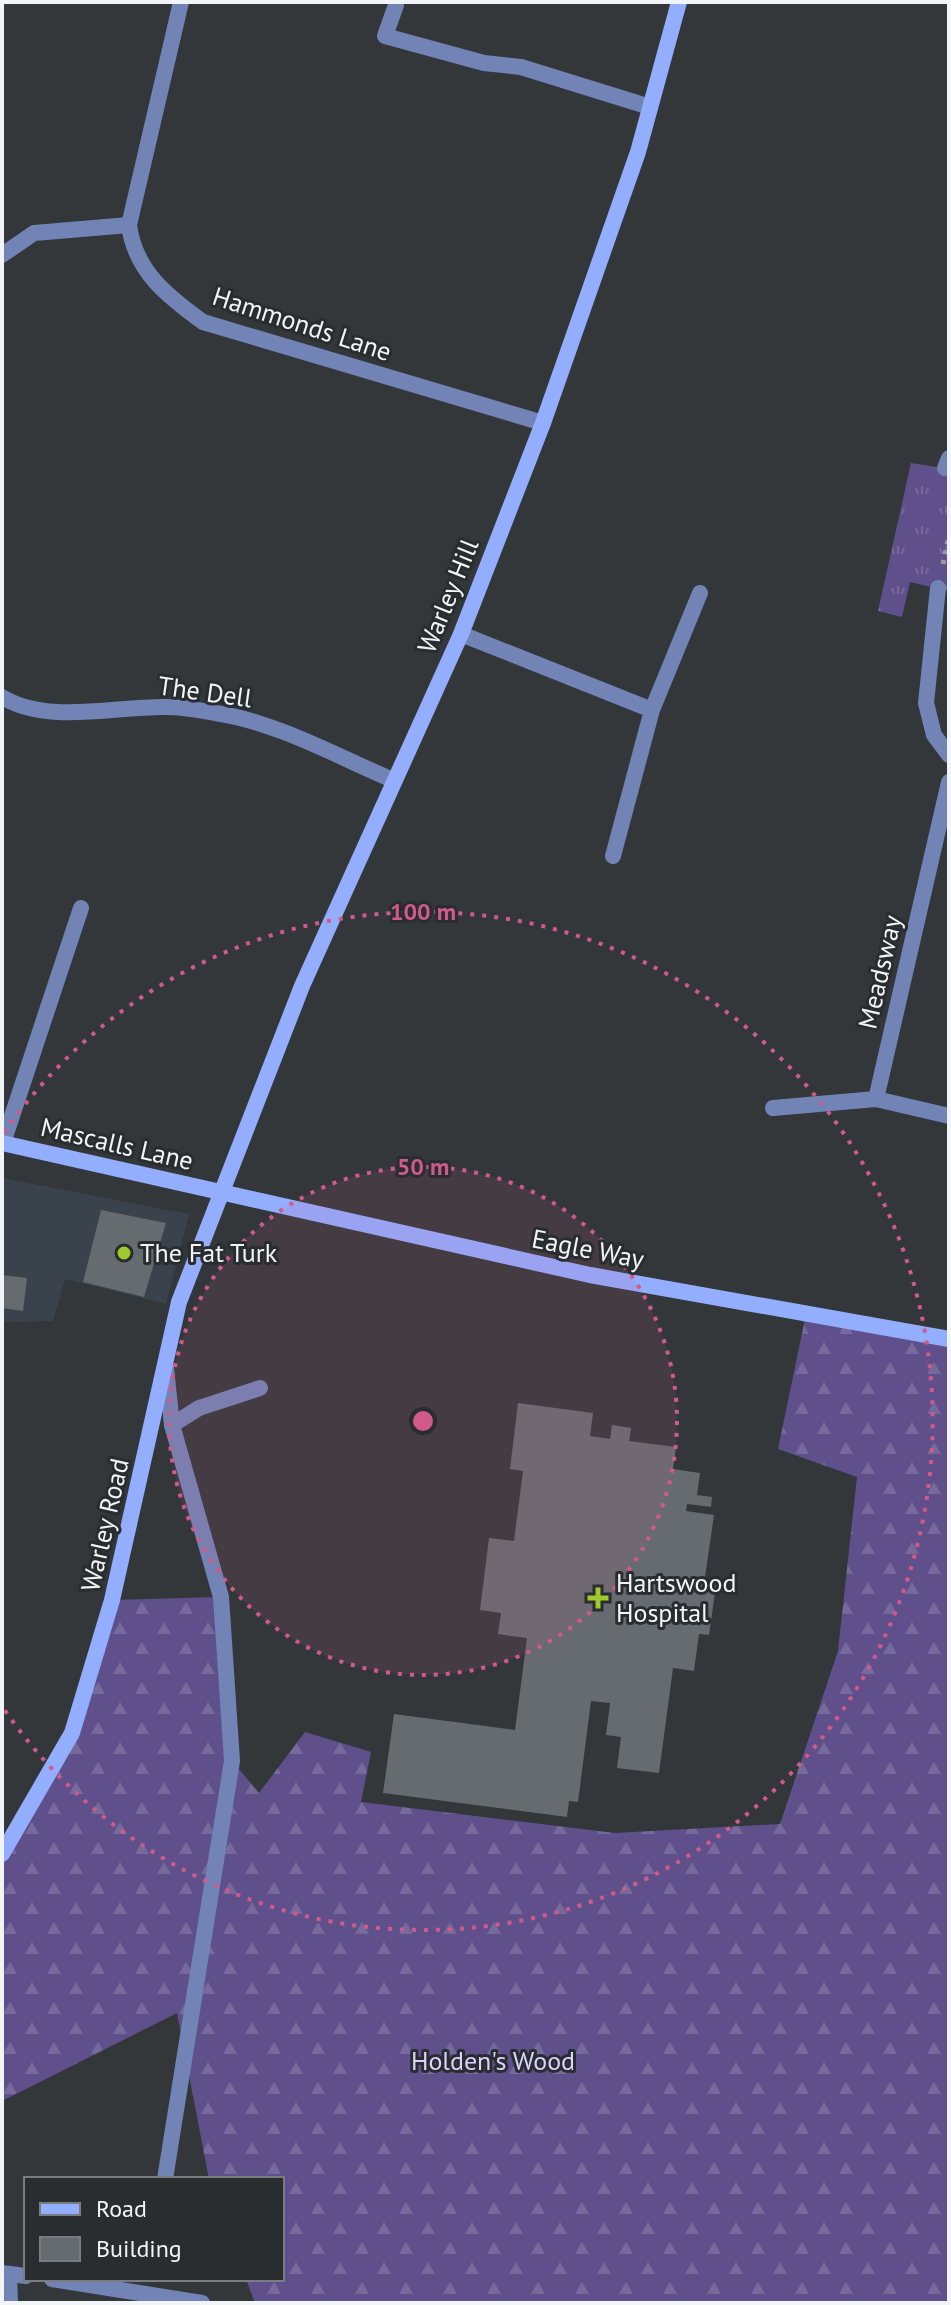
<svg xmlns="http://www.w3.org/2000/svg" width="951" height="2305" viewBox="0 0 951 2305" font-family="'PT Sans',sans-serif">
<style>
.built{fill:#3a434b}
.grass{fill:url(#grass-tufts)}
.forest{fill:url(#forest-firs)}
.building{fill:#656b6e}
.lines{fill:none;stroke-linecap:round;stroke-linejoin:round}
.path{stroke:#9a9da0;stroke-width:5;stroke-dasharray:4 6;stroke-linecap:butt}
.lane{stroke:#7283b6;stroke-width:16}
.street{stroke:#7283b6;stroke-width:16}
.secondary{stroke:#93adff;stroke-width:16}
.ring{fill:none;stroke:#d05a8a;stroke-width:4;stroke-dasharray:4 8}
.poi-dot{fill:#9fca2e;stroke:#292d30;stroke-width:3}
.labels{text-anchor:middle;stroke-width:6;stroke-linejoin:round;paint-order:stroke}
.street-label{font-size:26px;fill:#f2f5f7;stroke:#292d30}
.poi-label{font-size:26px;fill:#f2f5f7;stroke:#292d30;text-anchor:start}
.park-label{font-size:26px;fill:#dbd2fe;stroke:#292d30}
.centre{fill:#d05a8a;stroke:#292d30;stroke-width:4}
.ring-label{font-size:24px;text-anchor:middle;font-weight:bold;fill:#d05a8a;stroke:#292d30;stroke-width:6;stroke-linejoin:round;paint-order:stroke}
</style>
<defs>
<pattern id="grass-tufts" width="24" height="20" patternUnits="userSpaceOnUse" patternTransform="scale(2)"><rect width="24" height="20" fill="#5f508b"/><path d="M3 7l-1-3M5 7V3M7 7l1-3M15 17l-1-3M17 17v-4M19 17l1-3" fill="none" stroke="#766a9c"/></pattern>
<pattern id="forest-firs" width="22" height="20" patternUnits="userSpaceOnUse" patternTransform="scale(2)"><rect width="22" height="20" fill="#5f508b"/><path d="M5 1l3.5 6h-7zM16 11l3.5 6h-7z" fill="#766a9c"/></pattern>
</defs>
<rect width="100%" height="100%" fill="#33373a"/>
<path class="built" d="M 2,1178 L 189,1214 L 166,1304 L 65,1279 L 53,1321 L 2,1322 Z"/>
<path class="grass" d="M 911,463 L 949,469 L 949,591 L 910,582 L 902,617 L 878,611 Z"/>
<path class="forest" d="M 806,1314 L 949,1339 L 949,2303 L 255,2303 L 246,2279 L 282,2279 L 282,2179 L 209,2179 L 177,2013 L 2,2101 L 2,1854 L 72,1733 L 112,1600 L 221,1597 L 232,1761 L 259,1793 L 305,1732 L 371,1752 L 361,1802 L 615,1833 L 780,1824 L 838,1651 L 857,1477 L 778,1449 Z"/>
<path class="building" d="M 101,1210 L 166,1223 L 144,1297 L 83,1282 Z
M 2,1275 L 27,1278 L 23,1311 L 2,1308 Z
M 518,1403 L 593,1413 L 590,1436 L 610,1439 L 612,1425 L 631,1428 L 629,1441 L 676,1447 L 673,1469 L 700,1473 L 697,1495 L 712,1497 L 711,1507 L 687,1504 L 686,1511 L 714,1515 L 704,1584 L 716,1585 L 709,1635 L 699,1634 L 694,1671 L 673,1668 L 659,1773 L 617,1768 L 621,1737 L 606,1735 L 610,1703 L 591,1701 L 578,1802 L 569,1801 L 567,1817 L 383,1793 L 394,1714 L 515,1730 L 527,1638 L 498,1634 L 501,1613 L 480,1610 L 489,1538 L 514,1541 L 523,1471 L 510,1469 Z"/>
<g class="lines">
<path class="path" d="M 943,564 L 949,535"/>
<path class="lane" d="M 396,5 L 385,36 L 484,63 L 521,67 L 650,107
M 2,255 L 34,233 L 129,225
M 461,634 L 652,710 L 613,856
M 652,710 L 700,593
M 3,1143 L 81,908
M 172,1425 L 199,1408 L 260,1388
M 9,2274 L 10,2303"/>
<path class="street" d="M 181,2 L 129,225 C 135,271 167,296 203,322 L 543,423
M 945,468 L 949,458
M 938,588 L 926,703 L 934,735 L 949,755
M 2,697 C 48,725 115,706 166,707 C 182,707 199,710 215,713 C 277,722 336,756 393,780
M 949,782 L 876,1099 L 949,1116
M 773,1108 L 876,1099
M 165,2179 L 232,1761 L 221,1597 L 172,1425 L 166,1368
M 2,2273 L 26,2276
M 52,2279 L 202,2303"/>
<path class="secondary" d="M 2,1143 L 590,1275 L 949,1339
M 2,1854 L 72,1733 L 112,1600 L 179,1302 L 302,986 L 461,634 L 543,423 L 638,152 L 679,2"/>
</g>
<circle cx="423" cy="1421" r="254" fill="#d05a8a" fill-opacity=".12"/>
<g class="ring">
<circle cx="423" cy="1421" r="254"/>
<path d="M4 1133A509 509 0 1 1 4 1709"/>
</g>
<g class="poi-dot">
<circle cx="124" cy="1253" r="8"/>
<path d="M594 1586h8v8h8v8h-8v8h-8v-8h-8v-8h8z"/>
</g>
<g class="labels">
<g class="street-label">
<text transform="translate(302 324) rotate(18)" y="9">Hammonds Lane</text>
<text transform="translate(448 596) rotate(-68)" y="9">Warley Hill</text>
<text transform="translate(205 692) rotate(8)" y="9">The Dell</text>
<text transform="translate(880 972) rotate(-77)" y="9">Meadsway</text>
<text transform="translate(117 1144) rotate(13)" y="9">Mascalls Lane</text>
<text transform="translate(588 1249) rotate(11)" y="9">Eagle Way</text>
<text transform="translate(105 1525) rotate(-77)" y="9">Warley Road</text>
</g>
<g class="poi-label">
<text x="140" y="1262">The Fat Turk</text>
<text x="616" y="1592">Hartswood<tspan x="616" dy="30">Hospital</tspan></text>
</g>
<g class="park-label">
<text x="493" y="2070">Holden's Wood</text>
</g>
</g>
<circle cx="423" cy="1421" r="12" class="centre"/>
<g class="ring-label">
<text x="423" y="920">100 m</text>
<text x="423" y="1175">50 m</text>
</g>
<rect width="951" height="2305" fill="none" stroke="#f2f5f7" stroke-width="8"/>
<rect x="24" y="2177" width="260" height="104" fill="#292d30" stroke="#797d80" stroke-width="2"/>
<rect x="40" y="2203" width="40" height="12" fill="#93adff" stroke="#797d80" stroke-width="2"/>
<text x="96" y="2217" font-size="24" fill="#f2f5f7">Road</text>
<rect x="40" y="2237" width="40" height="24" fill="#656b6e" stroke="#797d80" stroke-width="2"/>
<text x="96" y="2257" font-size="24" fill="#f2f5f7">Building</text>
</svg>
